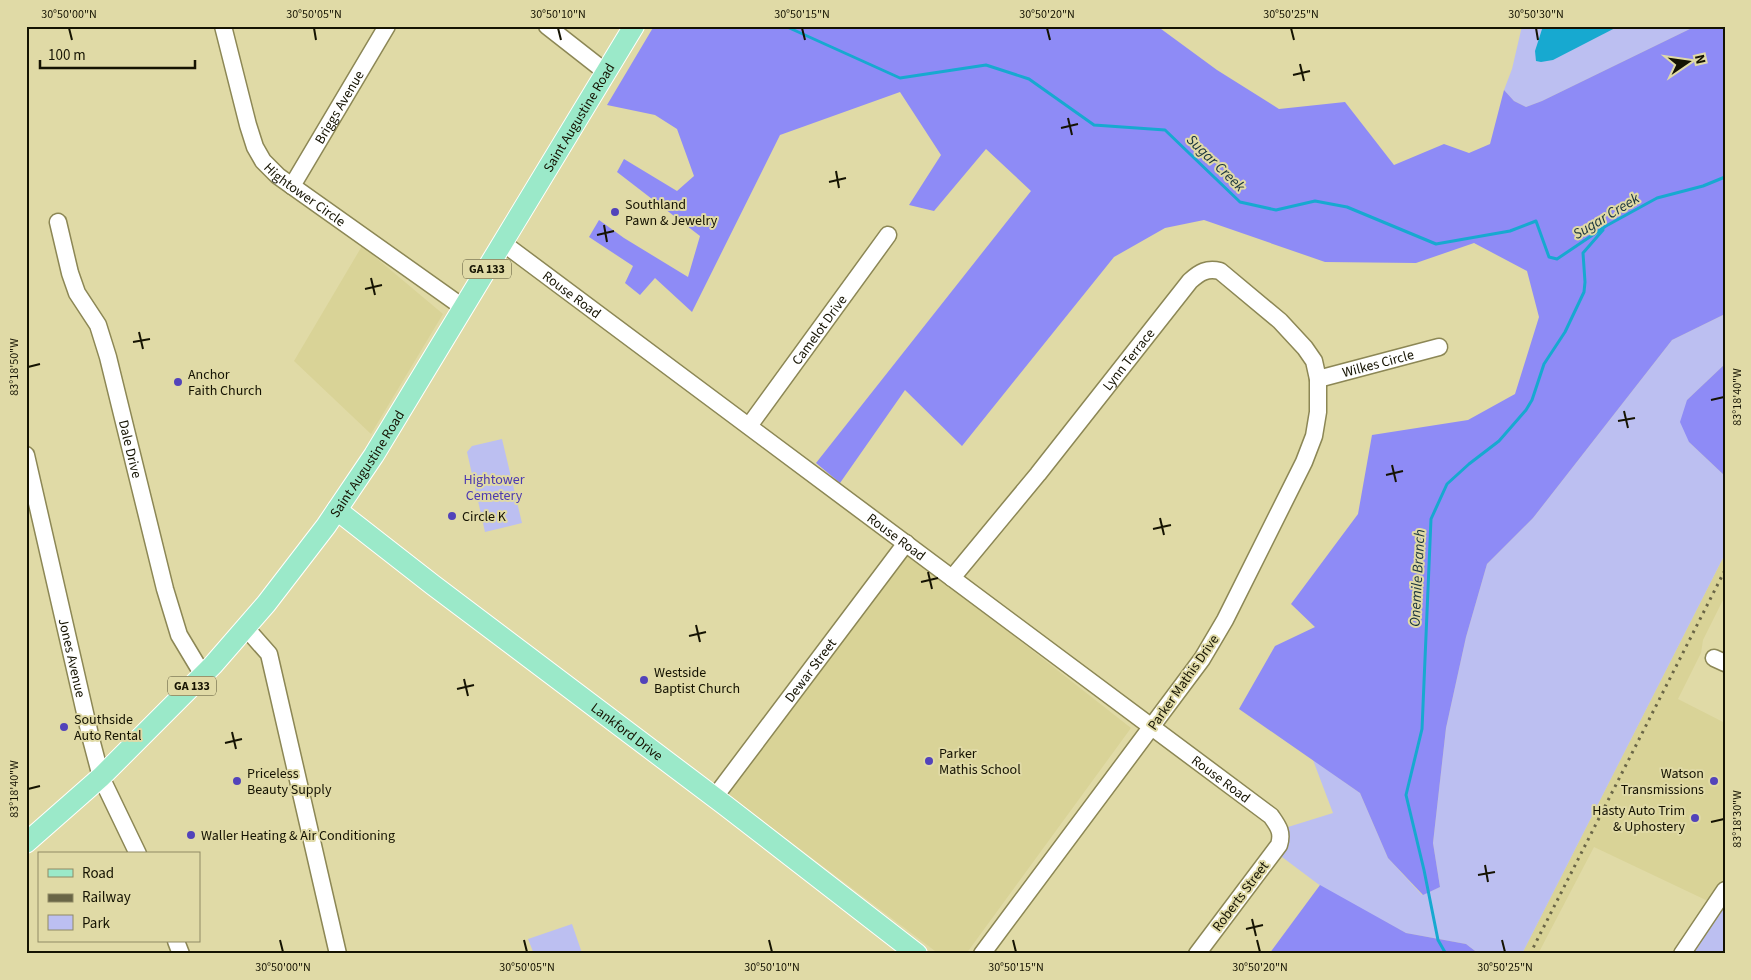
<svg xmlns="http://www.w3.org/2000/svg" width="1751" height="980" viewBox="0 0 1751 980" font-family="'Source Sans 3',sans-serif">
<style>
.built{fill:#d9d397}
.green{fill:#bcbff1}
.forest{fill:#8e8bf6}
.water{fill:#17a9d0}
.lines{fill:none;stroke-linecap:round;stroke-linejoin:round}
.stream{stroke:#17a9d0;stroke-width:3}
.minor-casing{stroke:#8c8755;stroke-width:19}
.major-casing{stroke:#fff;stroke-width:22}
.minor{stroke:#fff;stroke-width:16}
.major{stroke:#9be9c9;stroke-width:20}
.rail{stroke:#696546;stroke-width:3;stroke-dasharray:2.5 5;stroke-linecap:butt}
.ticks{fill:none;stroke:#151302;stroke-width:2}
.poi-dot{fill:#5243ba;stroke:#e0daa6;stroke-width:2}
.labels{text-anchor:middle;stroke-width:4;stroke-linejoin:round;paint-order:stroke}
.shield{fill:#e0daa6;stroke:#524f33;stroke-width:1}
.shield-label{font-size:12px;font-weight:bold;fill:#151302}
.street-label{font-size:14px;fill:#151302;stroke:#e0daa6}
.poi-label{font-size:14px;fill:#151302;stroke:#e0daa6;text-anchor:start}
.park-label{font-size:14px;fill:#4b38b2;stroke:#e0daa6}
.water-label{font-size:15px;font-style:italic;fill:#18333c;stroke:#e0daa6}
.neatline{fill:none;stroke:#151302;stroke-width:2}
.ticks-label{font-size:12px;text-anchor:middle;fill:#151302}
</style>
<rect width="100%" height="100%" fill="#e0daa6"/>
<path class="built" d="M 362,246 L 443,314 L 371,434 L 294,361 Z
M 907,552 L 1131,728 L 966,954 L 939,954 L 726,793 Z
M 1725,554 L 1725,596 L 1703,640 L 1701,653 L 1678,699 L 1725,723 L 1725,880 L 1710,902 L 1594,847 L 1538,954 L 1522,954 Z"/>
<path class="green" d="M 1522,26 L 1696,26 L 1542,101 L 1526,107 L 1514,101 L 1504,90 L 1512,69 Z
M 1725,314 L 1725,364 L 1687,400 L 1689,442 L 1725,476 L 1725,554 L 1522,954 L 1479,954 L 1466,944 L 1406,933 L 1326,890 L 1278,854 C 1284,845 1290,838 1288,827 L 1333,813 L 1313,760 L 1360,793 L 1388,858 L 1422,895 L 1440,887 L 1433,843 L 1446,728 L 1466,637 L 1487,564 L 1533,518 L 1672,340 Z
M 502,439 L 522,523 L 485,532 L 467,452 L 472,446 Z
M 1725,897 L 1725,954 L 1687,954 Z
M 572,924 L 582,953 L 534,954 L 528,939 Z"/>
<path class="forest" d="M 654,26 L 1157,26 L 1217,70 L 1279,109 L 1345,102 L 1394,165 L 1444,144 L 1469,153 L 1490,144 L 1504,90 L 1514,101 L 1526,107 L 1542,101 L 1696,26 L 1725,26 L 1725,314 L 1672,340 L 1533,518 L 1487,564 L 1466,637 L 1446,728 L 1433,843 L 1440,887 L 1423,895 L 1388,858 L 1360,793 L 1239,709 L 1275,646 L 1315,627 L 1291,604 L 1358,514 L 1372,435 L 1468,420 L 1515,394 L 1539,317 L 1527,271 L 1474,243 L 1416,263 L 1325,262 L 1204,220 L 1165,228 L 1114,257 L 962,446 L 905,390 L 840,483 L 816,463 L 1031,191 L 986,149 L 934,211 L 909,205 L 941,155 L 900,92 L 780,135 L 692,312 L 655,278 L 640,295 L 625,283 L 633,266 L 589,237 L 599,220 L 624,238 L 688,277 L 700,236 L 617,172 L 624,159 L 677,191 L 694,176 L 677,129 L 655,115 L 607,105 Z
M 1725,364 L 1725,476 L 1689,442 L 1680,422 L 1687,400 Z
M 1320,885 L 1406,933 L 1466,944 L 1479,954 L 1269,954 Z"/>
<path class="water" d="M 1543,26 L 1619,26 L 1553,60 L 1541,62 L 1536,61 L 1535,51 Z"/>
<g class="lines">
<path class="stream" d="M 785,26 L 900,78 L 986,65 L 1029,79 L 1094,125 L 1165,130 L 1240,202 L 1276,210 L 1315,201 L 1347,207 L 1436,244 L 1510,231 L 1536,221 L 1549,257 L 1557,259 L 1606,226 L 1657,198 L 1703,186 L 1725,177
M 1446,954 L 1438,940 L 1424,870 L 1406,795 L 1422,729 L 1431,519 L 1447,484 L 1469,464 L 1499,441 L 1526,410 L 1532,400 L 1544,364 L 1565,332 L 1584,292 L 1585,282 L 1583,253 L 1603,230"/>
<g class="minor-casing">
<g id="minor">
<path id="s1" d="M 223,26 L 248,125 L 255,147 L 263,161 L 278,176 L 464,308"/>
<path d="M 547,26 L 607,73"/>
<path id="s2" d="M 292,186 L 387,26"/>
<path id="s3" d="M 58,222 L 70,273 L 77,293 L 98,325 L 108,357 L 165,589 L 179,635 L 203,675"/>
<path id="s4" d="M 503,243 L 1271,816 C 1278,826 1283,832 1279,845 L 1197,954"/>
<path id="s5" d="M 1318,379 L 1439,347"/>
<path id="s6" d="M 749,426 L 888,235"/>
<path id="s7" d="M 26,455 L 91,739 L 101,777 L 138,854"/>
<path id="s8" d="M 952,578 L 1038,474 L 1190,281 C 1200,272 1207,268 1220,271 L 1280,321 L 1305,348 L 1314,361 L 1318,379 L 1318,412 L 1314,436 L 1304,462 L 1225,620 L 1202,659 L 982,954"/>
<path d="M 246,628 L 269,654 L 338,954"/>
<path d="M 1714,658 L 1725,663"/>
<path id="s9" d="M 714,798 L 906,543"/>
<path d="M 176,941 L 181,954"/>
<path d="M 1682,954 L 1725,890"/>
</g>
</g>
<g class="major-casing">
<g id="major">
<path id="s10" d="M 337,510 L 433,585 L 726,806 L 917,954"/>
<path id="s11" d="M 26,843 L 101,777 L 213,665 L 266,604 L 326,526 L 374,455 L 634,26"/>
</g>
</g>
<use href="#minor" class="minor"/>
<use href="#major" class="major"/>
<path class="rail" d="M 1530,954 L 1725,570"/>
</g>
<path class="ticks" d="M 69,28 L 72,40M 314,28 L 316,40M 558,28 L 561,40M 802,28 L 805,40M 1047,28 L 1050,40M 1291,28 L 1294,40M 1536,28 L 1538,40M 1300,64 L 1304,81M 1293,75 L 1310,71M 1068,118 L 1072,135M 1061,128 L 1078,124M 836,171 L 839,188M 829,182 L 846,178M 604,225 L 607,242M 597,235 L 614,231M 371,278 L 375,295M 365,289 L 382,285M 139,332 L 143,349M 133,342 L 150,339M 28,367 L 40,364M 1711,400 L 1724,397M 1624,411 L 1628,428M 1618,421 L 1635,418M 1392,465 L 1396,482M 1386,475 L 1403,471M 1160,518 L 1164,535M 1153,529 L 1171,525M 928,572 L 932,589M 921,582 L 938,578M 696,625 L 700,642M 689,636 L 706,632M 464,679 L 468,696M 457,689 L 474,685M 232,732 L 236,749M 225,743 L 242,739M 28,789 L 40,786M 1711,822 L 1724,819M 1485,865 L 1488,882M 1478,875 L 1495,872M 1252,919 L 1256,936M 1246,929 L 1263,925M 280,940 L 283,952M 524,940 L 527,952M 769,940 L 772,952M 1013,940 L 1016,952M 1257,940 L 1260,952M 1502,940 L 1505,952"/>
<g class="poi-dot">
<circle cx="615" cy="212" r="5"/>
<circle cx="178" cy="382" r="5"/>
<circle cx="452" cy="516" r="5"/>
<circle cx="644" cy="680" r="5"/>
<circle cx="64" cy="727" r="5"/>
<circle cx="929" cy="761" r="5"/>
<circle cx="237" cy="781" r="5"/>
<circle cx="1714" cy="781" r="5"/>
<circle cx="1695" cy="818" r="5"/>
<circle cx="191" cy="835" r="5"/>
</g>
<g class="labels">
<g class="shield">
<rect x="463" y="259.5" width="48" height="19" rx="4"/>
<rect x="168" y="676.5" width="48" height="19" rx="4"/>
</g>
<g class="shield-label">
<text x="487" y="273">GA 133</text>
<text x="192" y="690">GA 133</text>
</g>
<g class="street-label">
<text dy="5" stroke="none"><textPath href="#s2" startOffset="92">Briggs Avenue</textPath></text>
<text dy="5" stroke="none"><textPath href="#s11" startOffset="918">Saint Augustine Road</textPath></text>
<text dy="5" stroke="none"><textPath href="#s1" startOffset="195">Hightower Circle</textPath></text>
<text dy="5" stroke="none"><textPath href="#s4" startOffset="86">Rouse Road</textPath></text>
<text dy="5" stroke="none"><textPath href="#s6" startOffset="119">Camelot Drive</textPath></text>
<text dy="5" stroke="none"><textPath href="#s8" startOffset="281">Lynn Terrace</textPath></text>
<text dy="5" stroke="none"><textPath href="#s5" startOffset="62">Wilkes Circle</textPath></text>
<text dy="5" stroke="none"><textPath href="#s3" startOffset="240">Dale Drive</textPath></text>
<text dy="5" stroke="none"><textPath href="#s11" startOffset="512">Saint Augustine Road</textPath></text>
<text dy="5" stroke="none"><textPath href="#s4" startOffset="491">Rouse Road</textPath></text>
<text dy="5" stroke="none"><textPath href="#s7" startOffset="208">Jones Avenue</textPath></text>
<text dy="5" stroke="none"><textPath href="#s9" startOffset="160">Dewar Street</textPath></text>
<text transform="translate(1183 682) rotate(-55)" y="5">Parker Mathis Drive</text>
<text dy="5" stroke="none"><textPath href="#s10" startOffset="365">Lankford Drive</textPath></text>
<text dy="5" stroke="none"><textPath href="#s4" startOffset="896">Rouse Road</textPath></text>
<text transform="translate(1240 896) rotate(-53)" y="5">Roberts Street</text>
</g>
<g class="poi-label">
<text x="625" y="209">Southland<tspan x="625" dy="16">Pawn &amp; Jewelry</tspan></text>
<text x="188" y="379">Anchor<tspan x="188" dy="16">Faith Church</tspan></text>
<text x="462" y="521">Circle K</text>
<text x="654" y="677">Westside<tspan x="654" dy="16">Baptist Church</tspan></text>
<text x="74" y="724">Southside<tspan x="74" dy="16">Auto Rental</tspan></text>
<text x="939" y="758">Parker<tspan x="939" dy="16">Mathis School</tspan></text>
<text x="247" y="778">Priceless<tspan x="247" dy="16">Beauty Supply</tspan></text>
<text x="1704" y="778" text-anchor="end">Watson<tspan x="1704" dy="16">Transmissions</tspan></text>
<text x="1685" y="815" text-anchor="end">Hasty Auto Trim<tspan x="1685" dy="16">&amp; Uphostery</tspan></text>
<text x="201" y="840">Waller Heating &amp; Air Conditioning</text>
</g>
<g class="park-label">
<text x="494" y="484">Hightower<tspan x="494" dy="16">Cemetery</tspan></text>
</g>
<g class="water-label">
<text transform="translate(1216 163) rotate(44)" y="5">Sugar Creek</text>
<text transform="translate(1606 216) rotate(-31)" y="5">Sugar Creek</text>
<text transform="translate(1417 578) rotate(-87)" y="5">Onemile Branch</text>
</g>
</g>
<rect width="1751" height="980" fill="none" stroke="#e0daa6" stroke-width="55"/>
<rect x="38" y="852" width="162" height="90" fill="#e0daa6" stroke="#8f8a64"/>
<rect x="48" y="869" width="25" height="8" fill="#9be9c9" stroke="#8f8a64"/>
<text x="82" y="878" font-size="15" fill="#151302">Road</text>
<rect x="48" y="894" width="25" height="8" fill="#696546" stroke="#8f8a64"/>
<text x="82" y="902" font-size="15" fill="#151302">Railway</text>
<rect x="48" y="915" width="25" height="15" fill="#bcbff1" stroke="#8f8a64"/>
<text x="82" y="928" font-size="15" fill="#151302">Park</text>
<g transform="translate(1688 62) rotate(77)" stroke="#e0daa6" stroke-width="4" paint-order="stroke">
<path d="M0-4L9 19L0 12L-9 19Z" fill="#151302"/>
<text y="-8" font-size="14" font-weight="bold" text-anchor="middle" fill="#151302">N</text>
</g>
<path d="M40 60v8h155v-8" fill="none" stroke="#151302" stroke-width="2.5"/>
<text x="48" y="60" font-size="15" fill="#151302" stroke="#e0daa6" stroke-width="4" paint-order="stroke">100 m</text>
<rect x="28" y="28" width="1696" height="924" class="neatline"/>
<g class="ticks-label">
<text x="69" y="18">30°50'00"N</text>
<text x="314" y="18">30°50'05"N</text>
<text x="558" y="18">30°50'10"N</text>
<text x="802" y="18">30°50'15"N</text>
<text x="1047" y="18">30°50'20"N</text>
<text x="1291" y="18">30°50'25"N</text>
<text x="1536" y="18">30°50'30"N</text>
<text transform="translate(14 367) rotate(-90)" y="4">83°18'50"W</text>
<text transform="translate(1737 397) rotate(-90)" y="4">83°18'40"W</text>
<text transform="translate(14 789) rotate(-90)" y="4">83°18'40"W</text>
<text transform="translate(1737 819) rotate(-90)" y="4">83°18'30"W</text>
<text x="283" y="971">30°50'00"N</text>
<text x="527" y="971">30°50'05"N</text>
<text x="772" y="971">30°50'10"N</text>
<text x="1016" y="971">30°50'15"N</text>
<text x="1260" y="971">30°50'20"N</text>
<text x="1505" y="971">30°50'25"N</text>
</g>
</svg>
